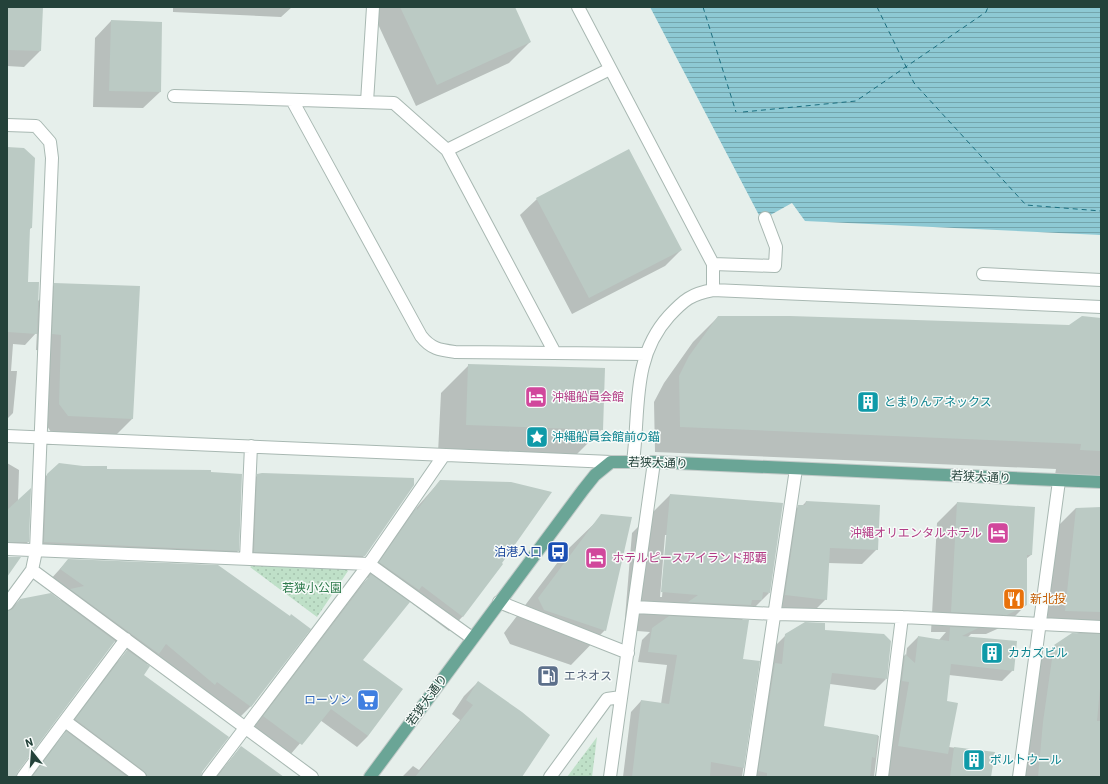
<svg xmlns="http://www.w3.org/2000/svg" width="1108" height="784" viewBox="0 0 1108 784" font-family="Barlow,'Noto Sans JP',sans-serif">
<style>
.park{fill:url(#park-dots)}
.water{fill:url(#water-rules)}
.shadow{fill:#0003;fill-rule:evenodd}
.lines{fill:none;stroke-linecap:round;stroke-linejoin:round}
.ferry{stroke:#1c6f80;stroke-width:1;stroke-dasharray:5 4;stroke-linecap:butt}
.building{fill:#bbcac4}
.minor-casing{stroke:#a8b8b2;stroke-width:14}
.major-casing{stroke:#c2cac8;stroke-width:14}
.minor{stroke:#fff;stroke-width:12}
.major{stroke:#6aa596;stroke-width:12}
.labels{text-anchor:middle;stroke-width:3;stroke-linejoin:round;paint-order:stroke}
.hotel-label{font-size:12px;fill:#b23c85;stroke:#f7fbf9;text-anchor:start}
.culture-label{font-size:12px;fill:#0d838f;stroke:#f7fbf9;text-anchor:start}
.street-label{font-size:12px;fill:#24423a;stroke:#f7fbf9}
.transit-label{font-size:12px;fill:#164399;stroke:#f7fbf9;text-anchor:end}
.park-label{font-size:12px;fill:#2d7a4b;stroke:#f7fbf9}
.food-label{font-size:12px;fill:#c56008;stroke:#f7fbf9;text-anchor:start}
.service-label{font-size:12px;fill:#4e5e75;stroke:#f7fbf9;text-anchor:start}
.shop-label{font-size:12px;fill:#366cbe;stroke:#f7fbf9;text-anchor:end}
</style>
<defs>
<pattern id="park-dots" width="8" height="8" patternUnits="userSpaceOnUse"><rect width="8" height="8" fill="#bfe0c8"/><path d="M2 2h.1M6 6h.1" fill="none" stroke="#a4c1ad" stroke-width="1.8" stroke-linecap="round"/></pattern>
<pattern id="water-rules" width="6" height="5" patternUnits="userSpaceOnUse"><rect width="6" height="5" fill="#8ec9d4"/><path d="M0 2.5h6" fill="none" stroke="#74a5ad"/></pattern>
</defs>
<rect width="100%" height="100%" fill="#e6efeb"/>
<path class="park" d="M 254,564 L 346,569 L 348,571 L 317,617 L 250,567 Z
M 597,737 L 592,777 L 567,777 Z"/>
<path class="water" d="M 650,7 L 1101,7 L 1101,235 L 805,221 L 792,203 L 765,218 L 761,219 Z"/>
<path class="shadow" d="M 7,7 L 42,7 L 40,51 L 24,67 L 7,66 Z
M 173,7 L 292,7 L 281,17 L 173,12 Z
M 370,7 L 514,7 L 530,42 L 509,63 L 416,106 Z
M 111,21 L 160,92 L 143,108 L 93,107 L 95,38 Z
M 7,148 L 31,228 L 29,230 L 27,283 L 38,301 L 55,284 L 132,419 L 116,435 L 51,432 L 43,420 L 45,351 L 36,350 L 37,332 L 25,345 L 13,344 L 11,371 L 17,371 L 13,413 L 7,419 Z
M 537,199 L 681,250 L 665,266 L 572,314 L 520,215 Z
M 718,317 L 1069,326 L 1101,319 L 1101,477 L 1055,475 L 1056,469 L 655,452 L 654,402 L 664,383 L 693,342 Z
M 469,365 L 602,429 L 574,457 L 438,453 L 441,393 Z
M 7,463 L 19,470 L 18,501 L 28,542 L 16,554 L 7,554 Z
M 106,470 L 238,551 L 227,562 L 33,553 L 36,486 L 47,475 Z
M 258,475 L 364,556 L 353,567 L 243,562 L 246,486 Z
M 440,481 L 463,616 L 449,631 L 409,601 L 362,660 L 368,736 L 357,747 L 320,720 L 290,755 L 253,728 L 360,587 L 368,578 L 366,577 L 403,523 Z
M 670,495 L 769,593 L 741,621 L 742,660 L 759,662 L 742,777 L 623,777 L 631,712 L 641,701 L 661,704 L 667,665 L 638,662 L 642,640 L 650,632 L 624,630 L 632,533 ZM 665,535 L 667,535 L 662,597 L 660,597 Z
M 806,502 L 877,549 L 862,564 L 828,563 L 826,599 L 811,614 L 771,609 L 784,521 L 799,506 L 802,506 Z
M 957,503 L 1031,555 L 1026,559 L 1026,605 L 1006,625 L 986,634 L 971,634 L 968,637 L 1013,670 L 1002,681 L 949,675 L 946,702 L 949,747 L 993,753 L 990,777 L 881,777 L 895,665 L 905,655 L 906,656 L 907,648 L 918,637 L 939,640 L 946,632 L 931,632 L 937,523 Z
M 1076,508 L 1101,508 L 1101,777 L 1021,777 L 1035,666 L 1055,646 L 1082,631 L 1046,630 L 1056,528 Z
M 602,516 L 605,630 L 571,665 L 510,644 L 504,633 L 567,550 Z
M 68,560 L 290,617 L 309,629 L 250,707 L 239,718 L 156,656 L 146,665 L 142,675 L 201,772 L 200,777 L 30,777 L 55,745 L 66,733 L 64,732 L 116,663 L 128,651 L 114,641 L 16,772 L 15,777 L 7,777 L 7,612 L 20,600 L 60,601 L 67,593 L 50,580 Z
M 824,631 L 886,679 L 875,690 L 830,684 L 823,727 L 879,736 L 874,777 L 749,777 L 775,646 L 786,635 Z
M 478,682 L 520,777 L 402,777 L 413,766 L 419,770 L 460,720 L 452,714 L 464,696 Z
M 241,747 L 282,777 L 216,777 Z"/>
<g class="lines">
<path class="ferry" d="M 703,7 L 736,112
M 877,7 L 914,83 L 1026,205 L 1101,211
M 743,112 L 856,101 L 986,12 L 988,7"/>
</g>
<path class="building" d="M 7,7 L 43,7 L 41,51 L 7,50 Z
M 400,7 L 515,7 L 531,42 L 437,85 Z
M 111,20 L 162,22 L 161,92 L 109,91 Z
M 7,147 L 24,148 L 35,158 L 32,228 L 30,228 L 28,282 L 39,282 L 37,334 L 7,332 Z
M 629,149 L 682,250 L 589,298 L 536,198 Z
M 54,283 L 140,286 L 133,419 L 68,416 L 59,404 L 61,335 L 52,334 Z
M 718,316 L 790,316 L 1069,325 L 1082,316 L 1101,318 L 1101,451 L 1080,450 L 1081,444 L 680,427 L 679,376 L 689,356 Z
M 468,364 L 605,368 L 603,430 L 466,425 Z
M 59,463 L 83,466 L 107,466 L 107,469 L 211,470 L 211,472 L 242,474 L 239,551 L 44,542 L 47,474 Z
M 262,473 L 414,478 L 414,485 L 365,556 L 254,552 L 257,474 Z
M 440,480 L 511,482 L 552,492 L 502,563 L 503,564 L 463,617 L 422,586 L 419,590 L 379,562 L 417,507 L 417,510 Z
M 31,488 L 29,542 L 7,542 L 7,510 Z
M 670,494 L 783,503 L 770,593 L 763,592 L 762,600 L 752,600 L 751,605 L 688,602 L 698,595 L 661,592 Z
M 806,501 L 880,505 L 878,550 L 830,548 L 827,600 L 785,595 L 798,505 L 805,505 Z
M 957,502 L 1035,507 L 1032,555 L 1027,555 L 1027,605 L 1007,615 L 951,612 Z
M 1101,507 L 1101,612 L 1065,611 L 1076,508 Z
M 601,514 L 632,517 L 606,631 L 544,610 L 538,598 Z
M 7,557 L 21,557 L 7,577 Z
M 68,559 L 218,565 L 290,616 L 291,614 L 311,629 L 251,707 L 217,682 L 215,685 L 166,644 L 159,654 L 70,589 L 84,586 L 60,569 Z
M 371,574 L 410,602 L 363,660 L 403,689 L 368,736 L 331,709 L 302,745 L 263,716 Z
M 51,593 L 115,641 L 17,773 L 16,777 L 7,777 L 7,611 L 13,609 L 20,599 Z
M 669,616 L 749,620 L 743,659 L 760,661 L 744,768 L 711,762 L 710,777 L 632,777 L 641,700 L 669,704 L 677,655 L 648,652 L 652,628 Z
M 805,622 L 825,623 L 825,630 L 884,634 L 891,641 L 887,679 L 832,673 L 824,726 L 878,735 L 875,758 L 872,757 L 870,777 L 767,777 L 767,773 L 758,771 L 775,663 L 782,664 L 785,634 Z
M 950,627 L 978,628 L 962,636 L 1017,641 L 1014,671 L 951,664 L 947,701 L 958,703 L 948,754 L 898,746 L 909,682 L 902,681 L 905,654 L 915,663 L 918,636 L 949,641 Z
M 1072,633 L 1101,634 L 1101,678 L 1097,721 L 1101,721 L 1101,777 L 1038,777 L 1043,722 L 1054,645 Z
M 127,650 L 150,666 L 144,675 L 229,737 L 202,772 L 201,777 L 147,777 L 144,771 L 75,719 Z
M 478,681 L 522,712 L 550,735 L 522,777 L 415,777 L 473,705 L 466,700 Z
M 66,731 L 127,777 L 32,777 Z
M 241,746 L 284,777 L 217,777 Z
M 954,747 L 995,752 L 991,777 L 950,777 Z"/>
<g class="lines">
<g class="minor-casing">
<path id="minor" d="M 578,7 L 713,264 L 713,290
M 174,96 L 394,103 L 447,150 L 555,353
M 292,100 L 421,336 C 431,349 440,350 455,352 L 646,354
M 367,102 L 373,7
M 7,125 L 36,126 L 50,142 L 52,158 L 36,551 L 32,570 L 7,604
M 447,150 L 610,69
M 713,264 L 775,266 L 776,247 L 765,218
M 983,274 L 1101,280
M 7,436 L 611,462
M 633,462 C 640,410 631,358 669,316 C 684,300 691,294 713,290 L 1101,307
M 7,549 L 369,564 L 472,638
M 246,559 L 251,446
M 32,570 L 312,777
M 499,602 L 628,653
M 634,607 L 775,614 L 902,617 L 1101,627
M 65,721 L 140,777
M 23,777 L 126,639
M 208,777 L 369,564 L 444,455
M 550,777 L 607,699 L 621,697
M 610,777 L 654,462
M 750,777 L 796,469
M 882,777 L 902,617
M 1019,777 L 1059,481"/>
</g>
<g class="major-casing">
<path id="major" d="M 370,777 L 583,490 L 595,475 L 611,462 L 654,462 L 1101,482"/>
</g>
<use href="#minor" class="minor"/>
<use href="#major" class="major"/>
</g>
<defs>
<g id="hotel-square" transform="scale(1.15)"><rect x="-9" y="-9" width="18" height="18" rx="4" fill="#d1479c" stroke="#f7fbf9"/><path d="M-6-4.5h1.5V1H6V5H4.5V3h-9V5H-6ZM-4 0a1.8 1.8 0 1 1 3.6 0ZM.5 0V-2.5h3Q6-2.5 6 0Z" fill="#fff"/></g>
<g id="building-square" transform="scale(1.15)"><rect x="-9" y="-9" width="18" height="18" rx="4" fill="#0f9aa8" stroke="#f7fbf9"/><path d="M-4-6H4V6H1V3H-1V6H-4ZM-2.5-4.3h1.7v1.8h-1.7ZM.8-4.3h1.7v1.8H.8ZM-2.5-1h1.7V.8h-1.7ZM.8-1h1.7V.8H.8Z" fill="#fff"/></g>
<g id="sight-square" transform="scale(1.15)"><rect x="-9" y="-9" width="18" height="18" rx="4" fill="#0f9aa8" stroke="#f7fbf9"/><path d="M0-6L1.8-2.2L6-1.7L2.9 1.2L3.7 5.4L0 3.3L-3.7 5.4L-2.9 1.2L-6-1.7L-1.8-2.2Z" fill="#fff"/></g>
<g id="bus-square" transform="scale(1.15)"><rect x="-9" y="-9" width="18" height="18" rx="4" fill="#1a4fb4" stroke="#f7fbf9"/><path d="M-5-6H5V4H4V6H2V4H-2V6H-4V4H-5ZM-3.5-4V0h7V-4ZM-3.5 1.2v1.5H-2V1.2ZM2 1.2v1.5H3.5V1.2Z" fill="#fff"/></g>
<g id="restaurant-square" transform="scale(1.15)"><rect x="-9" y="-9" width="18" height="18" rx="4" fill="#e8710a" stroke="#f7fbf9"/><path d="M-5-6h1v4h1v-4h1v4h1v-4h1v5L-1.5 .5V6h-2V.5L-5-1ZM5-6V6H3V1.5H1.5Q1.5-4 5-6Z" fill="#fff"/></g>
<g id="fuel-square" transform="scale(1.15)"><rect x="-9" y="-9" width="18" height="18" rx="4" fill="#5c6f8a" stroke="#f7fbf9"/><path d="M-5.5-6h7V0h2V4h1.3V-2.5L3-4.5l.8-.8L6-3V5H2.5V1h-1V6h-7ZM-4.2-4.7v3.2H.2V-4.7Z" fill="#fff"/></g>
<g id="supermarket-square" transform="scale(1.15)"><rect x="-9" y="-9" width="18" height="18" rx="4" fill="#3f7fe0" stroke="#f7fbf9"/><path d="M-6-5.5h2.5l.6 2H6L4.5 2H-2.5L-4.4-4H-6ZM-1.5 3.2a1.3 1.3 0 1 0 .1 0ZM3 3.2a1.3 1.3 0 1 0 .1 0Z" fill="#fff"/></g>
</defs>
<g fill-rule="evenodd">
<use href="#hotel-square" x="536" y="397"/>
<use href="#building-square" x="868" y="402"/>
<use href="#sight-square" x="537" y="437"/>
<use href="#hotel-square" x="998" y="533"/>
<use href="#bus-square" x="558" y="552"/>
<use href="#hotel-square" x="596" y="558"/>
<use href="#restaurant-square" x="1014" y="599"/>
<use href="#building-square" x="992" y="653"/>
<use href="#fuel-square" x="548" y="676"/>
<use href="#supermarket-square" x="368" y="700"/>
<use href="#building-square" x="974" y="760"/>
</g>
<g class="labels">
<g class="hotel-label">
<text x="552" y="401">沖縄船員会館</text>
<text x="982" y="537" text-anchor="end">沖縄オリエンタルホテル</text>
<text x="612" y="562">ホテルピースアイランド那覇</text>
</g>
<g class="culture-label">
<text x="884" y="406">とまりんアネックス</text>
<text x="552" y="441">沖縄船員会館前の錨</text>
<text x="1008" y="657">カカズビル</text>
<text x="990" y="764">ポルトウール</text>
</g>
<g class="street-label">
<text transform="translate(658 463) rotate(2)" y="4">若狭大通り</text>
<text transform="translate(981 477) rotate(3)" y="4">若狭大通り</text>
<text transform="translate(427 700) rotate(-54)" y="4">若狭大通り</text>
</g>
<g class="transit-label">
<text x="542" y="556">泊港入口</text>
</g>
<g class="park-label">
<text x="312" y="592">若狭小公園</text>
</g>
<g class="food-label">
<text x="1030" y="603">新北投</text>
</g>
<g class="service-label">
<text x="564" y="680">エネオス</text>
</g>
<g class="shop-label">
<text x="352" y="704">ローソン</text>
</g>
</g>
<rect width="1108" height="784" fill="none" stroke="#24423a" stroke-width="16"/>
<g transform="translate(32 752) rotate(343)" stroke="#f7fbf9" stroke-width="3" paint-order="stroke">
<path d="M0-3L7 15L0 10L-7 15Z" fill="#24423a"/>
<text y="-6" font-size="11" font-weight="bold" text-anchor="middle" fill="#24423a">N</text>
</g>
</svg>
